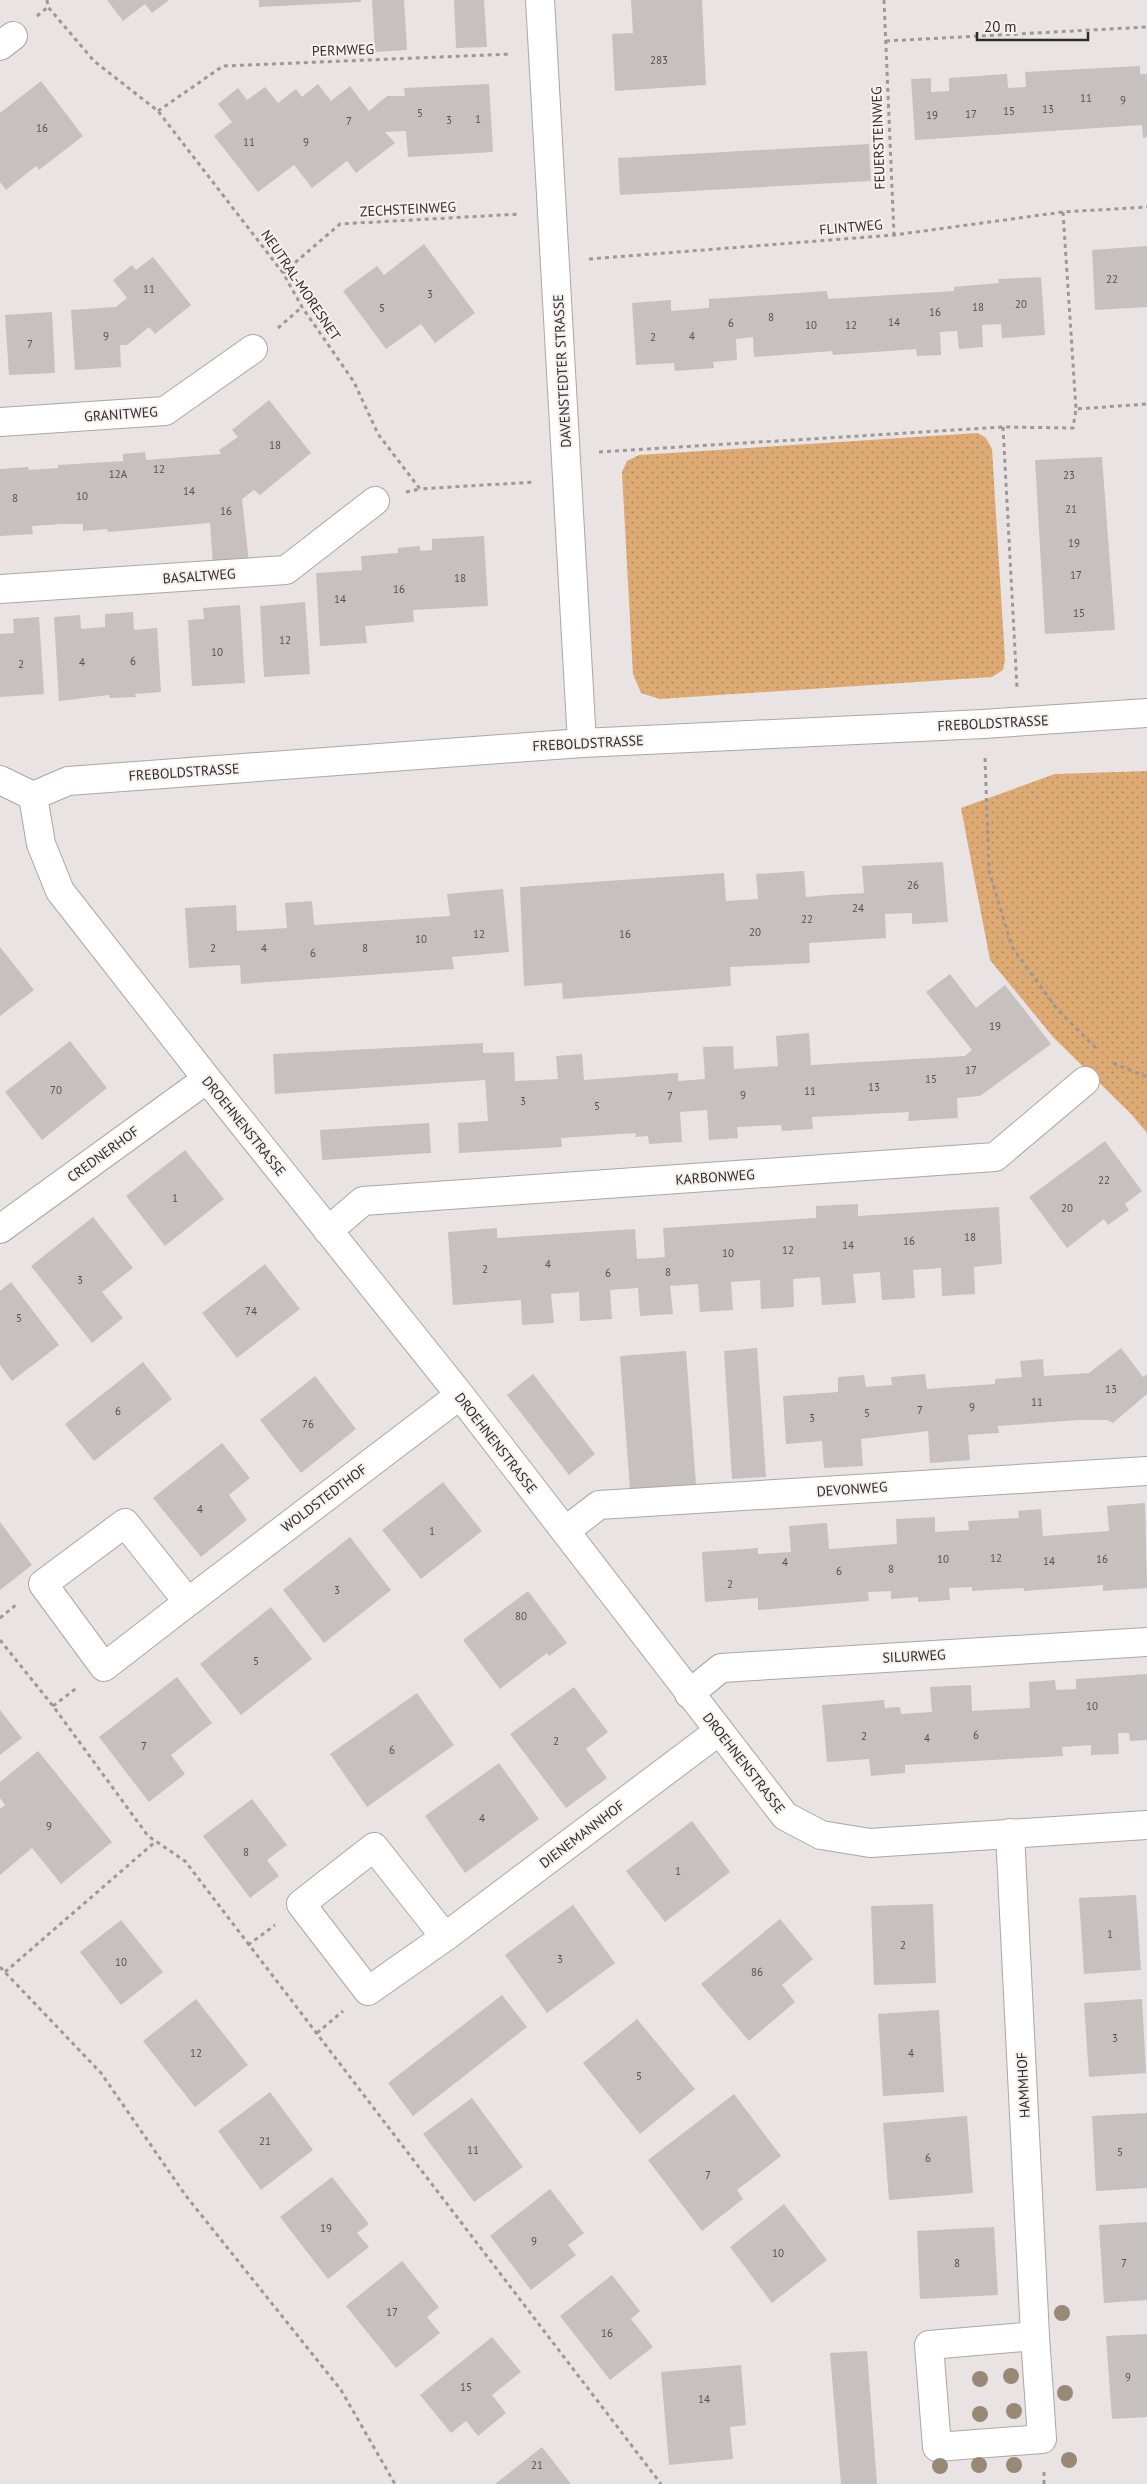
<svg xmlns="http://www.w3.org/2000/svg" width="1147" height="2484" viewBox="0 0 1147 2484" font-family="'PT Sans',sans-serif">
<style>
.grass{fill:url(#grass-dots)}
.building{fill:#c6c0be}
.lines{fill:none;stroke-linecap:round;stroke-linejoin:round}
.minor-casing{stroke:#aca6a5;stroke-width:30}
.path{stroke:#9d9898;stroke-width:3;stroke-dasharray:4 4;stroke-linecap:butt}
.minor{stroke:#fff;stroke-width:28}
.tree{fill:#9a8877}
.labels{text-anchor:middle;stroke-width:4;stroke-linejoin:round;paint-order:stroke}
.number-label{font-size:11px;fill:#555150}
.street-label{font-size:14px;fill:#2f2c2c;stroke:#f7f0f0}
</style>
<defs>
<pattern id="grass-dots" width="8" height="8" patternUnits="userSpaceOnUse" patternTransform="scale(1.25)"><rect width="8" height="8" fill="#deaa73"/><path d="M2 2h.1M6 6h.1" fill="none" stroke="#b48b5f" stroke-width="1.8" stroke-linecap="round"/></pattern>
</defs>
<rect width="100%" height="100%" fill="#eae3e3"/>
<path class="grass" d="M 978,433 L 986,438 L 992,449 L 1005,660 L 1003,670 L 992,677 L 660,699 L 641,693 L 633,674 L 622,472 L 627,461 L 639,455 Z
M 1147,771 L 1147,1133 L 1132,1115 L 1053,1037 L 990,960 L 961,808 L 1055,774 Z"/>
<path class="building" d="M 107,0 L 169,0 L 152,13 L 145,4 L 123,21 Z
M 259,0 L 361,0 L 361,2 L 259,7 Z
M 372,0 L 404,0 L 407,50 L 375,52 Z
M 454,0 L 484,0 L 487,47 L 456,48 Z
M 631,0 L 702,0 L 706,85 L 615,91 L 612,34 L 633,33 Z
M 1140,66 L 1140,74 L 1147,74 L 1147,137 L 1143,138 L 1142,125 L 915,140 L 911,79 L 931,78 L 931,92 L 949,91 L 949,78 L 1007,74 L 1008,88 L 1026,87 L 1025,72 Z
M 41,81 L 83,136 L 39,170 L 36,166 L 6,190 L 0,182 L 0,113 Z
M 318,84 L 331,101 L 350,86 L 369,111 L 387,96 L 405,96 L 404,88 L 489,84 L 493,152 L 408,157 L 406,131 L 385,132 L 395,143 L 356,173 L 347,161 L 312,188 L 294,165 L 258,192 L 214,136 L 232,122 L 218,104 L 238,88 L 247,100 L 265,87 L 278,103 L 296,89 L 302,97 Z
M 869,144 L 871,181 L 620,195 L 618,158 Z
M 424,244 L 475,313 L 435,343 L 421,324 L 386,349 L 343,291 L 377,266 L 384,275 Z
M 1147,246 L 1147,307 L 1095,310 L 1092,250 Z
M 153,257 L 191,305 L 155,334 L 149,327 L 127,345 L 120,345 L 121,367 L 75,370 L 71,310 L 116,307 L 127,298 L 113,280 L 132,265 L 136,270 Z
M 1041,277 L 1045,335 L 1002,338 L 1001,324 L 982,325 L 983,347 L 959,349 L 957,331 L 940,332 L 941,355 L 917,356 L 916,349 L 833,355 L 832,351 L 754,357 L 753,337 L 736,339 L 737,360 L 713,362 L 714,368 L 675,371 L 674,363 L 636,365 L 632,303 L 671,300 L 671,311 L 709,308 L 709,299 L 827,291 L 828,299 L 954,291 L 954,287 L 999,283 L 998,279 Z
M 52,312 L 55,373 L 9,375 L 5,315 Z
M 269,400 L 311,453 L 260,495 L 254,490 L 242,499 L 249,563 L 213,566 L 210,523 L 108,532 L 107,529 L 83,531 L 83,524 L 61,524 L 32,526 L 33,534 L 0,536 L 0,469 L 28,467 L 29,470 L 58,468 L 58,465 L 123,461 L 123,454 L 145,452 L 146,460 L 221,454 L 219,450 L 238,437 L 232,430 Z
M 1102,457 L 1115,630 L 1045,634 L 1035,460 Z
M 484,536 L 488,606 L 413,610 L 414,622 L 365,626 L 367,643 L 320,646 L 316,573 L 362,570 L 361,556 L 398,553 L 398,548 L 420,546 L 420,551 L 432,550 L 432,539 Z
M 305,602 L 310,674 L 264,677 L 260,606 Z
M 240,605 L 245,683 L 192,686 L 188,620 L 204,619 L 203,608 Z
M 133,612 L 134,630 L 157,628 L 161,692 L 135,694 L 136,697 L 110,698 L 109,695 L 59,701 L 54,617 L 80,615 L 81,629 L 105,627 L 105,614 Z
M 39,617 L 44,694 L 0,697 L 0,634 L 14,633 L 13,619 Z
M 943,862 L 948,922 L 912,924 L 912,913 L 885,914 L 886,938 L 809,943 L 810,963 L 730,967 L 731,986 L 563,999 L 562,983 L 524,986 L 520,887 L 724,873 L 726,901 L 758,899 L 756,874 L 804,871 L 806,897 L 830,895 L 864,893 L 862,866 Z
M 503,889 L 509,952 L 452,957 L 454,969 L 241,984 L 240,965 L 189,968 L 185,908 L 236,905 L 237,931 L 287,928 L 285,903 L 312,901 L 314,925 L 390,920 L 450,916 L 447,894 Z
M 0,947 L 34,990 L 0,1016 Z
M 950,974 L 976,1008 L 1005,985 L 1051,1044 L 980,1096 L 957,1098 L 958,1118 L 908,1121 L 909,1112 L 812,1117 L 813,1129 L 782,1131 L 781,1125 L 737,1127 L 738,1138 L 709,1140 L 707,1110 L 680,1112 L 682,1142 L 649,1144 L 648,1136 L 635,1137 L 636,1133 L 561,1138 L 562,1147 L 459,1153 L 458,1123 L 488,1121 L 485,1080 L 275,1094 L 273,1054 L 483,1043 L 483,1053 L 514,1052 L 515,1081 L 558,1079 L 556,1056 L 582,1054 L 584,1080 L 678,1073 L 678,1081 L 705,1079 L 703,1047 L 733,1046 L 734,1069 L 778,1066 L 776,1036 L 809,1033 L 811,1065 L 965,1056 L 972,1050 L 926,992 Z
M 70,1041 L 107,1088 L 42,1140 L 5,1092 Z
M 429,1123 L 431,1153 L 322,1160 L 320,1130 Z
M 1105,1141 L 1142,1191 L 1125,1204 L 1129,1210 L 1108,1225 L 1104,1219 L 1067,1248 L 1029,1197 Z
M 185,1150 L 224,1199 L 165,1246 L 126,1196 Z
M 858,1204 L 858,1216 L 999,1207 L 1002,1264 L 974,1267 L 975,1294 L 942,1296 L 941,1268 L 913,1270 L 915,1298 L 882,1300 L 880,1272 L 853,1274 L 856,1303 L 822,1305 L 820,1277 L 793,1279 L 794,1307 L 761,1309 L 760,1280 L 731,1282 L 733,1310 L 700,1312 L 698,1284 L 670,1286 L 673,1314 L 640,1316 L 638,1288 L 610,1290 L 612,1319 L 580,1321 L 579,1292 L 551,1294 L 554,1323 L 522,1325 L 521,1300 L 453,1305 L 448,1232 L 497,1228 L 497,1238 L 635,1229 L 637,1259 L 665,1257 L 663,1228 L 816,1218 L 816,1206 Z
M 93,1217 L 133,1268 L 102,1292 L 123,1318 L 92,1343 L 31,1266 Z
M 265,1264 L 300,1309 L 237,1358 L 202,1313 Z
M 11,1282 L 59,1345 L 12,1381 L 0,1365 L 0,1291 Z
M 757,1348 L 766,1477 L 732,1479 L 724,1351 Z
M 1121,1348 L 1143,1377 L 1147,1374 L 1147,1394 L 1113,1423 L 1107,1420 L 1078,1420 L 998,1426 L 999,1433 L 968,1435 L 970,1460 L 930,1463 L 928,1431 L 861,1439 L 863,1466 L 824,1468 L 822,1441 L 786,1444 L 783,1396 L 838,1392 L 838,1377 L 864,1375 L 866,1387 L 892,1385 L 891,1377 L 925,1374 L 927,1389 L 995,1384 L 995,1379 L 1022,1377 L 1020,1361 L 1043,1359 L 1044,1376 L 1089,1373 Z
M 686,1351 L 696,1485 L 630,1490 L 620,1356 Z
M 143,1362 L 172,1399 L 94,1461 L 65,1424 Z
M 533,1374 L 595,1454 L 569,1475 L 507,1395 Z
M 315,1376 L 356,1429 L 301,1473 L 260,1420 Z
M 222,1443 L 250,1478 L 229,1495 L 247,1520 L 201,1557 L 153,1498 Z
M 443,1482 L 482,1531 L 421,1579 L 382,1530 Z
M 1145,1503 L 1147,1588 L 1103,1591 L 1103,1585 L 1024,1591 L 1024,1588 L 972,1591 L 972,1587 L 949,1588 L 950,1600 L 918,1602 L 918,1597 L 891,1599 L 891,1591 L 868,1592 L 869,1601 L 758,1610 L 758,1598 L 705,1602 L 702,1552 L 758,1548 L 758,1554 L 791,1552 L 789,1526 L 827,1523 L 829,1549 L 897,1544 L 896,1519 L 935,1517 L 935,1532 L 969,1530 L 968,1521 L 1019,1518 L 1018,1511 L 1041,1509 L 1043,1536 L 1109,1531 L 1107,1506 Z
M 0,1522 L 32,1565 L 0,1590 Z
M 350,1537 L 391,1590 L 324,1643 L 283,1590 Z
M 528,1591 L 567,1643 L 549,1656 L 547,1653 L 500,1689 L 463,1640 Z
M 271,1607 L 312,1659 L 241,1715 L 200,1664 Z
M 1147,1674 L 1147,1740 L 1130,1741 L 1129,1733 L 1118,1733 L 1119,1754 L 1091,1755 L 1091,1745 L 1062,1747 L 1063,1756 L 905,1765 L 905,1773 L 871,1776 L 869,1759 L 827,1762 L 822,1705 L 884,1700 L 885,1708 L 900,1707 L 901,1714 L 932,1712 L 930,1687 L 971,1685 L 972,1711 L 1030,1708 L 1029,1682 L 1055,1680 L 1056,1690 L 1076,1689 L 1076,1679 Z
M 177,1677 L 212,1723 L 171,1755 L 185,1774 L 149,1802 L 99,1737 Z
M 574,1687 L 608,1732 L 586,1749 L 607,1778 L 566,1808 L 510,1734 Z
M 417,1693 L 454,1745 L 367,1807 L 330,1754 Z
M 0,1710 L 22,1738 L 0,1755 Z
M 38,1751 L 112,1842 L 61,1884 L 32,1848 L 0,1875 L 0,1809 L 5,1805 L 0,1798 L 0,1782 Z
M 499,1763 L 539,1819 L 465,1873 L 425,1816 Z
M 252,1799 L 287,1845 L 267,1860 L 279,1876 L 250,1898 L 203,1836 Z
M 692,1821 L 730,1872 L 665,1922 L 626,1871 Z
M 1136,1895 L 1141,1970 L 1084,1974 L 1079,1898 Z
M 933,1904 L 936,1983 L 874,1985 L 871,1906 Z
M 573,1905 L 615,1963 L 547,2013 L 505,1955 Z
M 780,1919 L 813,1959 L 782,1985 L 795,2002 L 749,2041 L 701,1984 Z
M 121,1920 L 163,1972 L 121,2005 L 80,1952 Z
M 502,1995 L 527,2027 L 413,2116 L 388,2083 Z
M 196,1999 L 248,2065 L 195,2107 L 143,2041 Z
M 1142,1999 L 1146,2073 L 1089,2077 L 1084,2003 Z
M 939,2010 L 944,2092 L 883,2096 L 878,2014 Z
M 637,2019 L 695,2089 L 640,2134 L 583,2063 Z
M 270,2092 L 313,2150 L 261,2190 L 218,2131 Z
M 734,2094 L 781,2156 L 737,2190 L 743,2199 L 702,2231 L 648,2160 Z
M 472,2098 L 523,2167 L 474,2202 L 423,2134 Z
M 1147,2113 L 1147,2188 L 1096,2191 L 1092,2116 Z
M 967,2116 L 973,2193 L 889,2200 L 883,2123 Z
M 332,2177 L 369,2224 L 357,2233 L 369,2247 L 328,2279 L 280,2217 Z
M 550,2189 L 584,2233 L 568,2245 L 576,2255 L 531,2290 L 490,2236 Z
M 784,2204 L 827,2260 L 772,2303 L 730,2247 Z
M 1147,2222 L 1147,2300 L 1104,2303 L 1099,2225 Z
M 994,2227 L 998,2295 L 920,2299 L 917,2231 Z
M 402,2261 L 439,2307 L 427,2317 L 440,2333 L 396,2368 L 346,2306 Z
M 612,2275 L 640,2311 L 631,2319 L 653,2347 L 610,2380 L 560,2316 Z
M 1147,2334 L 1147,2417 L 1112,2419 L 1106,2336 Z
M 492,2337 L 521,2372 L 492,2395 L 506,2413 L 478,2436 L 466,2421 L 451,2433 L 420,2395 Z
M 867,2351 L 877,2484 L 841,2484 L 830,2353 Z
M 741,2365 L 746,2425 L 730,2427 L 733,2459 L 669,2465 L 661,2372 Z
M 542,2447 L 571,2484 L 495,2484 Z"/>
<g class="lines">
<g class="minor-casing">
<path id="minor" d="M 540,0 L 582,743
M 0,46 L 13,36
M 0,422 L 165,411 L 253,349
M 0,589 L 286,570 L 375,501
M 0,780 L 33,796
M 33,796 L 41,844 L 60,891 L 207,1079 L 460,1395 L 785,1816 L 821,1835 L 870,1843 L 1147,1825
M 33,796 L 68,781 L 582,743 L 983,724 L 1147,713
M 0,1229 L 207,1079
M 328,1231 L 363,1201 L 995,1157 L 1085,1081
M 565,1531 L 599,1505 L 1147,1471
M 188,1602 L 104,1667 L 43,1584 L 125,1523 L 188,1602 L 460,1395
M 689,1694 L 721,1668 L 1147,1642
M 1010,1833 L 1035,2336 L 929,2345 L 937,2447 L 1042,2439 L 1035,2336
M 445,1937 L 368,1991 L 301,1904 L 374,1847 L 445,1937 L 719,1731"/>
</g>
<path class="path" d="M 47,0 L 48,7 L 94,61 L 158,111 L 283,273 L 302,307 L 354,382 L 378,434 L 420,489 L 534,482
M 884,0 L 894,235
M 37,16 L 48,7
M 886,41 L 1147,27
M 158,111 L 223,66 L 511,54
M 1063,212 L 1076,409
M 589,259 L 894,235 L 1063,212 L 1147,207
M 283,273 L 340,224 L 520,214
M 278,328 L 302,307
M 1003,427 L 1017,688
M 599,452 L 1003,427 L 1073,428 L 1076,409 L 1147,404
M 406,492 L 420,489
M 985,758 L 989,871 L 1012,947 L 1057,1009 L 1097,1049
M 1113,1063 L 1147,1077
M 0,1618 L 17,1604
M 0,1640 L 53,1706 L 148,1836 L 185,1861 L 661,2484
M 53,1706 L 78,1687
M 248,1945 L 275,1925
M 0,1967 L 101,2073 L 186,2196 L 341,2390 L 395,2484
M 5,1972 L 155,1842
M 317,2033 L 343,2011
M 1044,2472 L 1044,2484"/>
<use href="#minor" class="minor"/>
</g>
<g class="tree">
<circle cx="1062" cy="2313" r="8"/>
<circle cx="1011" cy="2376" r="8"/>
<circle cx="980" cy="2379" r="8"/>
<circle cx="1065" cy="2393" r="8"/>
<circle cx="1014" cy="2411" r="8"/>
<circle cx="980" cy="2414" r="8"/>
<circle cx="1069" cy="2460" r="8"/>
<circle cx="979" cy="2465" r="8"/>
<circle cx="1014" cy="2465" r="8"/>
<circle cx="940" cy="2466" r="8"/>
</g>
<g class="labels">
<g class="number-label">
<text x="659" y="64">283</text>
<text x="1086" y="102">11</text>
<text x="1123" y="104">9</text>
<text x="1048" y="113">13</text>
<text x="1009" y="115">15</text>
<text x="420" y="117">5</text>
<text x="971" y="118">17</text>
<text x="932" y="119">19</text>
<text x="478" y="123">1</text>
<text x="449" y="124">3</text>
<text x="349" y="125">7</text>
<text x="42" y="132">16</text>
<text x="249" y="146">11</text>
<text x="306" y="146">9</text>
<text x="1112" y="283">22</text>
<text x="149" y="293">11</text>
<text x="430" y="298">3</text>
<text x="1021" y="308">20</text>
<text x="978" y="311">18</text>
<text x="382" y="312">5</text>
<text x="935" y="316">16</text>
<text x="771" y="321">8</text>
<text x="894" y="326">14</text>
<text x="731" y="327">6</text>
<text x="811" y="329">10</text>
<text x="851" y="329">12</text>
<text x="106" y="340">9</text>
<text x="692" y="340">4</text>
<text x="653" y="341">2</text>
<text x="30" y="348">7</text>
<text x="275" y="449">18</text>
<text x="159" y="473">12</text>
<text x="118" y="478">12A</text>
<text x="1069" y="479">23</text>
<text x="189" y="495">14</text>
<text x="82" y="500">10</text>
<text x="15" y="502">8</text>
<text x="1071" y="513">21</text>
<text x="226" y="515">16</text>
<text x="1074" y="547">19</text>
<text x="1076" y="579">17</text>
<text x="460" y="582">18</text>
<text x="399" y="593">16</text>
<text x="340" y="603">14</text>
<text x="1079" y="617">15</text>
<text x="285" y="644">12</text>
<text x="217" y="656">10</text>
<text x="133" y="665">6</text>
<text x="82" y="666">4</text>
<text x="21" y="668">2</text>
<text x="913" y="889">26</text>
<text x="858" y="912">24</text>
<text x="807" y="923">22</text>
<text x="755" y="936">20</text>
<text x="479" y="938">12</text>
<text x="625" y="938">16</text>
<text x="421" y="943">10</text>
<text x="213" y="952">2</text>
<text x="264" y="952">4</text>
<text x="365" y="952">8</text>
<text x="313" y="957">6</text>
<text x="995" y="1030">19</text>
<text x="971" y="1074">17</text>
<text x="931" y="1083">15</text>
<text x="874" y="1091">13</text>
<text x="56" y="1094">70</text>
<text x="810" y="1095">11</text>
<text x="743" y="1099">9</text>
<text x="670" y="1100">7</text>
<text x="523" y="1105">3</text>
<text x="597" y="1110">5</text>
<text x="1104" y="1184">22</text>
<text x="175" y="1202">1</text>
<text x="1067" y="1212">20</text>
<text x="970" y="1241">18</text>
<text x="909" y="1245">16</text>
<text x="848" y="1249">14</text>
<text x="788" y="1254">12</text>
<text x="728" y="1257">10</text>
<text x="548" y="1268">4</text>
<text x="485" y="1273">2</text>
<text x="668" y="1276">8</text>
<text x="608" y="1277">6</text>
<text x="80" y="1284">3</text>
<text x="251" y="1315">74</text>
<text x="19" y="1322">5</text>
<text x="1111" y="1393">13</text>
<text x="1037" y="1406">11</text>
<text x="972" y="1411">9</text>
<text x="920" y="1414">7</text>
<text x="118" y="1415">6</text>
<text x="867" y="1417">5</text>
<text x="812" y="1422">3</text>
<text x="308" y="1428">76</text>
<text x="200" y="1513">4</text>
<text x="432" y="1535">1</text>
<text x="996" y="1562">12</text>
<text x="943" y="1563">10</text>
<text x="1102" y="1563">16</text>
<text x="1049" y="1565">14</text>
<text x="785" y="1566">4</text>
<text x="891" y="1573">8</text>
<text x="839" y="1575">6</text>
<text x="730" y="1588">2</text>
<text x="337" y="1594">3</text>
<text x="521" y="1620">80</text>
<text x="256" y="1665">5</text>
<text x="1092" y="1710">10</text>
<text x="976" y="1739">6</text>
<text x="864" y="1740">2</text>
<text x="927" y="1742">4</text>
<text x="556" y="1745">2</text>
<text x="144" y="1750">7</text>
<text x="392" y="1754">6</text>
<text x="482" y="1822">4</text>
<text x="49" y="1830">9</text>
<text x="246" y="1856">8</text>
<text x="678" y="1875">1</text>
<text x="1110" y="1938">1</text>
<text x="903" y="1949">2</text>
<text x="560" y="1963">3</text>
<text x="121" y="1966">10</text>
<text x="757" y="1976">86</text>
<text x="1115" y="2042">3</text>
<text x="196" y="2057">12</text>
<text x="911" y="2057">4</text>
<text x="639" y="2080">5</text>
<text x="265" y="2145">21</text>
<text x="473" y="2154">11</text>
<text x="1120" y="2156">5</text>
<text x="928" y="2162">6</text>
<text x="708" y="2179">7</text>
<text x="326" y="2232">19</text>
<text x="534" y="2245">9</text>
<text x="778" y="2257">10</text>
<text x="957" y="2267">8</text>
<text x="1124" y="2267">7</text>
<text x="392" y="2316">17</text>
<text x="607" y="2337">16</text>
<text x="1128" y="2381">9</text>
<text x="466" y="2391">15</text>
<text x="704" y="2403">14</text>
<text x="537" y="2469">21</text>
</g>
<g class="street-label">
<text transform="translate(343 50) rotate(-2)" y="5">PERMWEG</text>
<text transform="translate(878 138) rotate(-92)" y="5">FEUERSTEINWEG</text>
<text transform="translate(408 209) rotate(-3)" y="5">ZECHSTEINWEG</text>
<text transform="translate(851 227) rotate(-5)" y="5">FLINTWEG</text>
<text transform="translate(301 285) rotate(56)" y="5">NEUTRAL-MORESNET</text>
<text transform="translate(562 371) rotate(-93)" y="5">DAVENSTEDTER STRASSE</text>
<text transform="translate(121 414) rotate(-4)" y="5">GRANITWEG</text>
<text transform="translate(199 576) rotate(-4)" y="5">BASALTWEG</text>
<text transform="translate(993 723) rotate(-3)" y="5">FREBOLDSTRASSE</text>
<text transform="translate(588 743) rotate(-3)" y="5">FREBOLDSTRASSE</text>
<text transform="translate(184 772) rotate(-4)" y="5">FREBOLDSTRASSE</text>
<text transform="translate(244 1126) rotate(51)" y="5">DROEHNENSTRASSE</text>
<text transform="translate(103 1154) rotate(-36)" y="5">CREDNERHOF</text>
<text transform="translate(715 1177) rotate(-4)" y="5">KARBONWEG</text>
<text transform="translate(496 1443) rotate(52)" y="5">DROEHNENSTRASSE</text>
<text transform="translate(852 1489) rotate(-4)" y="5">DEVONWEG</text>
<text transform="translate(324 1498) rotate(-37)" y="5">WOLDSTEDTHOF</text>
<text transform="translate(914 1656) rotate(-3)" y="5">SILURWEG</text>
<text transform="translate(744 1763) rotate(52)" y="5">DROEHNENSTRASSE</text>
<text transform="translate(582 1834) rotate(-37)" y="5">DIENEMANNHOF</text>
<text transform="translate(1023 2085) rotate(-93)" y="5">HAMMHOF</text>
</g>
</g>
<path d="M977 32v8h111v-8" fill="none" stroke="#2f2c2c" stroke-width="2.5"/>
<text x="984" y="32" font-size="15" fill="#2f2c2c" stroke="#f7f0f0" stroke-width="4" paint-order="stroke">20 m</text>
</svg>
